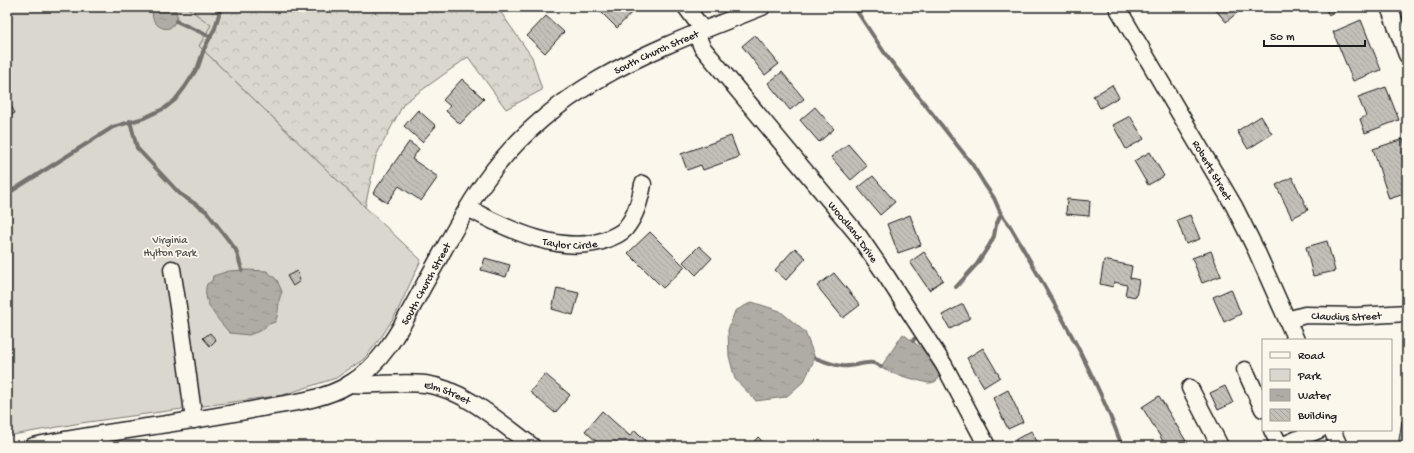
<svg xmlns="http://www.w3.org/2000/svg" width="1414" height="453" viewBox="0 0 1414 453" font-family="'Gochi Hand',sans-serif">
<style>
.forest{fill:url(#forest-crowns);stroke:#7b7a75}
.green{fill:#dad7ce;stroke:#7b7a75}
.water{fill:url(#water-ripples);stroke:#74726e}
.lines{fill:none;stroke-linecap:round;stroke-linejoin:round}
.stream{stroke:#74726e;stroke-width:4}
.building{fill:url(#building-back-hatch);stroke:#1c1c1c}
.minor-casing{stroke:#1c1c1c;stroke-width:19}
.minor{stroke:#fbf7ec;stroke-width:16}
.labels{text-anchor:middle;stroke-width:3.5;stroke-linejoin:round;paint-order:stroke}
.street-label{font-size:11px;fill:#1c1c1c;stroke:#fbf7ec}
.park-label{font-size:11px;fill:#555451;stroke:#fbf7ec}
</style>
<defs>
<pattern id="forest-crowns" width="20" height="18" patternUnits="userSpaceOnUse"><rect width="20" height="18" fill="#dad7ce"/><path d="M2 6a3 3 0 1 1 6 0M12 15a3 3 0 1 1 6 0" fill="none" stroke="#bab8b0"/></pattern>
<pattern id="water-ripples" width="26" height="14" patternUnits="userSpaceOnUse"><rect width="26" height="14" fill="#afaca5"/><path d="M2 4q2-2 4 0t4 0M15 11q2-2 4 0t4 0" fill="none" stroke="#96938d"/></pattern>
<pattern id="building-back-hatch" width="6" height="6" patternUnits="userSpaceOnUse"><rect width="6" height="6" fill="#c3c0b8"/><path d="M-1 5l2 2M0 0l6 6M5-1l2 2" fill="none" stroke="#a7a49e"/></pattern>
</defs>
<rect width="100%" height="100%" fill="#fbf7ec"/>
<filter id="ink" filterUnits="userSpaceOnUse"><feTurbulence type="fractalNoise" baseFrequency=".025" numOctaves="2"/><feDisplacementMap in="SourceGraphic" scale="8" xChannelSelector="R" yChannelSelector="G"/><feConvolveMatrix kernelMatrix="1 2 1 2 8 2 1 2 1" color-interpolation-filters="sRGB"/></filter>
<g filter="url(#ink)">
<path class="forest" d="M 186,7 L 497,7 L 532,57 L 542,90 L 506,109 L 468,57 L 404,103 L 376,156 L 365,207 L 199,46 L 210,25 Z"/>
<path class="green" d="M 7,7 L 186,7 L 211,25 L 199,46 L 365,207 L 421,260 L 397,312 L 382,336 L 364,359 L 336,378 L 283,395 L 81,423 L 7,436 Z"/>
<path class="water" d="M 157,7 L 174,8 L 178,17 C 176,19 175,23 173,25 C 164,37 143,16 157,7 Z
M 246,270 L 267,271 L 277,280 L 282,292 C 277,301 280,312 275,322 L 269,324 L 262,330 L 249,335 L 230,333 L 227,330 C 217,318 201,301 207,284 L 212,281 L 213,276 L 229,271 Z
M 752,302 L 780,311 L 805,332 L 815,358 L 804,381 L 786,397 L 756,401 L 735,379 L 729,356 L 728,330 L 735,311 Z
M 903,334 L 923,349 L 937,364 L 941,375 C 937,381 935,383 928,383 L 894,374 L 881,367 Z"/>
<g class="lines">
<path class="stream" d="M 152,7 L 154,9
M 854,7 L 886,55 L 972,164 L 985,185 L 994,198 L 1001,214 L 1010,226 C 1051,297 1093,368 1122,446
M 176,21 L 211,37
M 130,121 L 137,148 L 180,194 L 206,211 L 236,250 L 242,270
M 7,194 L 113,127 L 144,118 L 165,108 L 175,100 L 185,87 L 198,67 L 204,49 L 215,28 L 221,7
M 956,287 L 977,264 L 990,244 L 994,236 L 996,225 L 1001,214
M 913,341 L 914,339
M 815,358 C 824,361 833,365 842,366 C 855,368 871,357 881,367"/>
</g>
<path class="building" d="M 596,7 L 630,7 L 633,11 L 617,28 Z
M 1213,7 L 1234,7 L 1238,12 L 1226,22 Z
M 1324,7 L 1341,7 L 1329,15 Z
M 546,16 L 564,32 L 545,53 L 527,36 Z
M 1361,20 L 1381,70 L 1353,81 L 1333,32 Z
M 755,35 L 779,64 L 765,75 L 742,46 Z
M 782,72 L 804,99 L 790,110 L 768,83 Z
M 462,79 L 484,99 L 460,124 L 446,111 L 450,106 L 443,100 Z
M 1112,85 L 1119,97 L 1100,108 L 1093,96 Z
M 1386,87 L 1399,120 L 1365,133 L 1360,119 L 1366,116 L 1358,97 Z
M 9,102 L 15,113 L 7,117 L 7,103 Z
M 815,107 L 834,129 L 819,142 L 800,120 Z
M 418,110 L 436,126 L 422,142 L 404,126 Z
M 1130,116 L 1144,139 L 1126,149 L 1113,125 Z
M 1261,116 L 1272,134 L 1248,149 L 1237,131 Z
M 731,136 L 739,157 L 703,170 L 701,165 L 687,170 L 681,154 Z
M 1403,139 L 1407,150 L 1407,193 L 1389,199 L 1373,149 Z
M 409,142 L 419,149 L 412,159 L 438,177 L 421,201 L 399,186 L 387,203 L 373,193 Z
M 848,144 L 867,166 L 851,180 L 831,157 Z
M 1150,152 L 1164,176 L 1148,185 L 1134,161 Z
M 873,176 L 895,202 L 880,215 L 858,188 Z
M 1292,177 L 1308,210 L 1292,218 L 1276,185 Z
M 1067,199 L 1090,201 L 1089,216 L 1066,214 Z
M 910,215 L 921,245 L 898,253 L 887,224 Z
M 1190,215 L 1200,239 L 1186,244 L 1177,220 Z
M 650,232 L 685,267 L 663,288 L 628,253 Z
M 1327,241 L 1335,271 L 1313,276 L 1306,247 Z
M 699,246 L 712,258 L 696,275 L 683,262 Z
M 795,248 L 806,258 L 786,280 L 775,270 Z
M 1211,251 L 1221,276 L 1202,283 L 1192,258 Z
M 924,252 L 943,280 L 929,290 L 910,262 Z
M 485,258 L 510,265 L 506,277 L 481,270 Z
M 1104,260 L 1132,266 L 1130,278 L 1139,280 L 1136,297 L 1125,295 L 1127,285 L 1114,282 L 1113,287 L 1100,284 Z
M 297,271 L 300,281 L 293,286 L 287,276 Z
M 834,273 L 860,305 L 843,318 L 817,286 Z
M 557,288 L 579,293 L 573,315 L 552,309 Z
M 1231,289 L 1241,314 L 1224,322 L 1213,297 Z
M 963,304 L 970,318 L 950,329 L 942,315 Z
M 210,333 L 216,340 L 210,346 L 203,338 Z
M 983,348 L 1000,377 L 984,387 L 967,358 Z
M 545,374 L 570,395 L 555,413 L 530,392 Z
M 1225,386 L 1233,403 L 1218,410 L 1210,393 Z
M 1008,390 L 1023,422 L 1008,429 L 993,398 Z
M 1159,396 L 1189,446 L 1166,446 L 1142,407 Z
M 602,411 L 630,436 L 635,430 L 647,442 L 643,446 L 601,446 L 585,431 Z
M 1402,421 L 1407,422 L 1407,446 L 1398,446 Z
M 1031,431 L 1040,446 L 1018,446 L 1015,440 Z
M 758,437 L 767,446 L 750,446 Z"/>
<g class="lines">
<g class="minor-casing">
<g id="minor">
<path d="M 686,7 L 703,30"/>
<path id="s1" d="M 1117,7 L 1234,206 L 1256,250 L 1296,340"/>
<path d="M 1389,7 L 1407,55"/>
<path id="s2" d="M 696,33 L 702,47 L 858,235 L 887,277 L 944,365 L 987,446"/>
<path id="s3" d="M 468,208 C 506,229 566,258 610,238 C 615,236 621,233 625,229 C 636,216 640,200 643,184"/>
<path d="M 172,269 L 182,332 L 194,420"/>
<path id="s4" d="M 1287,320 L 1305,315 L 1357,316 L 1407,313"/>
<path d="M 1245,370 L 1263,409"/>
<path id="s5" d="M 349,384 C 374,386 400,381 425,384 C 464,389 501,423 532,446"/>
<path d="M 1190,388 L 1220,446"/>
<path d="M 1272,430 L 1280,446"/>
<path d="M 1332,430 L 1339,446"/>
<path id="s6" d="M 33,446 C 109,431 185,423 261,408 C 290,403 323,400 348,385 C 386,362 404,322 424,285 C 444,250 462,213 486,180 C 555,83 656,49 762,7"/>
<path d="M 1281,446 L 1319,430"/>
</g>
</g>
<use href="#minor" class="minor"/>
</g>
</g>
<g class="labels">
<g class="street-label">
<text dy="4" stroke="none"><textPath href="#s6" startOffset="787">South Church Street</textPath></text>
<text dy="4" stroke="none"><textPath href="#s1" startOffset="189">Roberts Street</textPath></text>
<text dy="4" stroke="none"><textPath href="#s2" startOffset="254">Woodland Drive</textPath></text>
<text dy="4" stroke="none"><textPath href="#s3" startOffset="109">Taylor Circle</textPath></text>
<text dy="4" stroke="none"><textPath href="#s6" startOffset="451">South Church Street</textPath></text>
<text dy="4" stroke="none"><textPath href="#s4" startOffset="60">Claudius Street</textPath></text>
<text dy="4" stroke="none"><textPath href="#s5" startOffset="100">Elm Street</textPath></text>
</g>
<g class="park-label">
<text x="170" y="243">Virginia<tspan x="170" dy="13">Hylton Park</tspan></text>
</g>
</g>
<rect width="1414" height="453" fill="none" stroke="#fbf7ec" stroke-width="24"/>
<rect x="12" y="12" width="1390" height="429" fill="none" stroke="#1c1c1c" stroke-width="1.5" filter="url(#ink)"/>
<rect x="1262" y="339" width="130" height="92" fill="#fbf7ec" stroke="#a29f99"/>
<rect x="1270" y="352" width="20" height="6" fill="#fbf7ec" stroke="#a29f99"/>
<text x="1298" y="359" font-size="12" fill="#1c1c1c">Road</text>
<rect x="1270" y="369" width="20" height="12" fill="#dad7ce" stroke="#a29f99"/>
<text x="1298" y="379" font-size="12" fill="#1c1c1c">Park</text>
<rect x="1270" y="389" width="20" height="12" fill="url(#water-ripples)" stroke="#a29f99"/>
<text x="1298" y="399" font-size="12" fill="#1c1c1c">Water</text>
<rect x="1270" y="409" width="20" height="12" fill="url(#building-back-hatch)" stroke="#a29f99"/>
<text x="1298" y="419" font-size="12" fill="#1c1c1c">Building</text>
<path d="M1264 40v6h101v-6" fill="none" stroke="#1c1c1c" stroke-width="2"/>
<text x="1270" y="40" font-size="12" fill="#1c1c1c" stroke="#fbf7ec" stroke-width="3" paint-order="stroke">50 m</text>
</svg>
